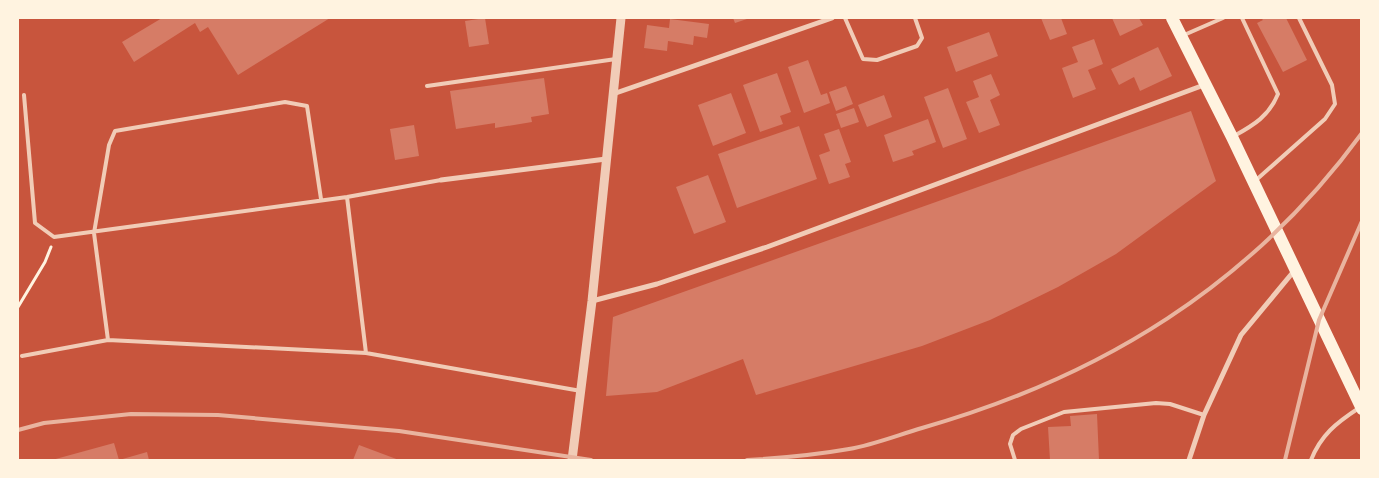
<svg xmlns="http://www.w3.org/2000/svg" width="1379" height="478" viewBox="0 0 1379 478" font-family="Raleway,sans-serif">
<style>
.building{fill:#d67c66}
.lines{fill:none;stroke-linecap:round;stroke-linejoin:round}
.path{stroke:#fff3e0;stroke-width:3}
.service{stroke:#f1ccb7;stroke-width:4}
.minor{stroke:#f1ccb7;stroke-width:5}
.tertiary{stroke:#f1ccb7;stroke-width:9}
.primary{stroke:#fff3e0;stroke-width:12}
.rail{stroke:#e9b49f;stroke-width:4}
</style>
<rect width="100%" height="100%" fill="#c8553d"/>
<path class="building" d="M 162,18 L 330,18 L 238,75 L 208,27 L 200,32 L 195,23 L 134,62 L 122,42 Z
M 485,18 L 489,44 L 469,47 L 465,21 Z
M 733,18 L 750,18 L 735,23 Z
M 1041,18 L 1061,18 L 1067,34 L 1050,40 Z
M 1112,18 L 1139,18 L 1143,25 L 1120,36 Z
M 1261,18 L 1286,18 L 1307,60 L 1283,72 L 1257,23 L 1263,20 Z
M 670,19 L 709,24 L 707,38 L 694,36 L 693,45 L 668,41 L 667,51 L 644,48 L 647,25 L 669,28 Z
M 989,32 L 998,56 L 956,72 L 947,47 Z
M 1094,39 L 1103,64 L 1088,70 L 1096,89 L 1073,98 L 1062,68 L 1078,62 L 1072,47 Z
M 1158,47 L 1172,76 L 1140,91 L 1134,77 L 1119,85 L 1111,69 Z
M 808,60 L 821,95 L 827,93 L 830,103 L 804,113 L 788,67 Z
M 777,73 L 791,112 L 780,116 L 783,124 L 760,132 L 743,85 Z
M 991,74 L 1000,95 L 990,100 L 1000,125 L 979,133 L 966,102 L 979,97 L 973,81 Z
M 544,78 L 549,114 L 531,117 L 532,122 L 495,128 L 495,123 L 456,129 L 450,91 Z
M 846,86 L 853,104 L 836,111 L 829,92 Z
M 948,88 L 967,139 L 943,148 L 924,97 Z
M 731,93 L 746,133 L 713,146 L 698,105 Z
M 884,95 L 892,117 L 867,127 L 858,105 Z
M 854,108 L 859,122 L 841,128 L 836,114 Z
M 1191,111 L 1216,181 L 1116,254 L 1058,287 L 990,320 L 922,346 L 756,395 L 743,359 L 657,392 L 606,396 L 613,317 Z
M 928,119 L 936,142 L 912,151 L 914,155 L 893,162 L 884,135 Z
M 414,125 L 419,156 L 395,160 L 390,129 Z
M 799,126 L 817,179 L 737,208 L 718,154 Z
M 839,129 L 851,162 L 845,164 L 850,177 L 829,184 L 819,155 L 830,151 L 824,134 Z
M 708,175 L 726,222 L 694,234 L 676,187 Z
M 1097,414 L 1099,460 L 1050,460 L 1048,427 L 1071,426 L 1070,416 Z
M 114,443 L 119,460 L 147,452 L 149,460 L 52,460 Z
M 359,445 L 399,460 L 353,460 Z"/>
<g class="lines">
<path class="path" d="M 18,307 L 45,262 L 51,247"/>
<path class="service" d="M 845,18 L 863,59 L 877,60 L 917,46 L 922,38 L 915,18
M 1184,35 L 1223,18
M 427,86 L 616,59
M 24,95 L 35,223 L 54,237 L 347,197 L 441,180
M 1234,136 C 1254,125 1269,116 1278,94 L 1242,18
M 1255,181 L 1325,119 L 1335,104 L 1332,85 L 1299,18
M 321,199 L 307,106 L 285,102 L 115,131 L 109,145 L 94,233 L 108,340 L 366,353 L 347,197
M 366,353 L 581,391
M 22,356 L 108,340
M 1015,460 L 1010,444 L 1013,435 L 1021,429 L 1064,412 L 1156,403 L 1170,404 L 1204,415
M 1311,460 C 1321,435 1336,423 1359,408"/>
<path class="minor" d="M 613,94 L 832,18
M 441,180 L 606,159
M 592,301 L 657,284 L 767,247 L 1204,85
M 1189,460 L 1204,415 L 1241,335 L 1294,271"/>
<path class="tertiary" d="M 572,460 L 592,301 L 621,18"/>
<path class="primary" d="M 1172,18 L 1232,137 L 1362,409"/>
<path class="rail" d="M 18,430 L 44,423 L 131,414 L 218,415 L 399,431 L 591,460
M 747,460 C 781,458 815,455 849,449 C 873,445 898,435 922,428 C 1101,377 1251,285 1362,133
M 1285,460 L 1319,320 L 1362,221"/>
</g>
<rect width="1379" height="478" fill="none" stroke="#fff3e0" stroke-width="38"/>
</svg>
